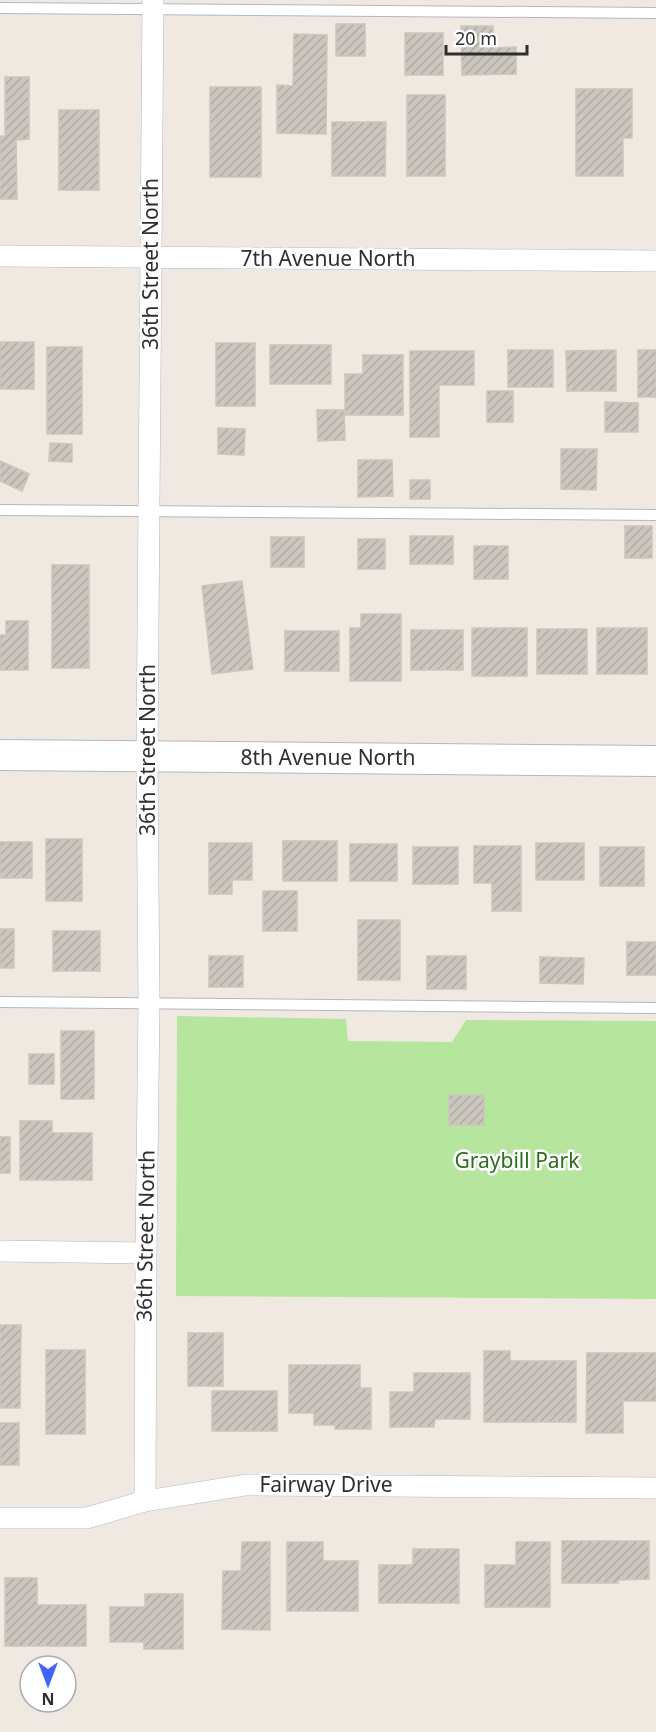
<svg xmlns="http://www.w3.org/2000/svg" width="656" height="1732" viewBox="0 0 656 1732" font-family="'Noto Sans',sans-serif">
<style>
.park{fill:#b6e59e}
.building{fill:url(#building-hatch);stroke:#cbc5ba;stroke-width:1.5}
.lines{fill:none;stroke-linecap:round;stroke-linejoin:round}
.lane-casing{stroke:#b4b7c1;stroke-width:12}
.street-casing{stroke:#b4b7c1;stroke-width:22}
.secondary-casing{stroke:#b4b7c1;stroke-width:32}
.lane{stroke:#fff;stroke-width:10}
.street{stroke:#fff;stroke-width:21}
.secondary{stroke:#fff;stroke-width:30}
.labels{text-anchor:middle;stroke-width:5;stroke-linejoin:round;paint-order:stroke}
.street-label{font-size:21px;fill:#2e2e2e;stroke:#fff}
.park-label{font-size:21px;fill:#2c6e1b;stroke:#fff}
</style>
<defs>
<pattern id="building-hatch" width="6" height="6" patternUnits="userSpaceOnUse" patternTransform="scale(1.5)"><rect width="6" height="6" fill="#cbc7bf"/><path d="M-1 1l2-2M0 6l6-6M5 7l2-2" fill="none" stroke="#afaba4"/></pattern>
</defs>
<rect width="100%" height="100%" fill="#efe9e1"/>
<path class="park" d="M 177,1016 L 346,1019 L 348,1041 L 452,1042 L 466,1020 L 656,1021 L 656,1299 L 176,1296 Z"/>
<path class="building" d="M 336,24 L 365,24 L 365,56 L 336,56 Z
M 461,26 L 493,26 L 493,48 L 516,47 L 516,74 L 462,75 Z
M 405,33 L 443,33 L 443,75 L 405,75 Z
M 294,34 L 327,35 L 326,134 L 277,133 L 277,85 L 293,86 Z
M 5,77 L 29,77 L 29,139 L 16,140 L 17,199 L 0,199 L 0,136 L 5,136 Z
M 210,87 L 261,87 L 261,177 L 210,177 Z
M 576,89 L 632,89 L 632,138 L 623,138 L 623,176 L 576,176 Z
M 407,95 L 445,95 L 445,176 L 407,176 Z
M 59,110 L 99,110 L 99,190 L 59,190 Z
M 332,122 L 386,122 L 385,176 L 332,176 Z
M 0,342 L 34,342 L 34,389 L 0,389 Z
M 216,343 L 255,343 L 255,406 L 216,406 Z
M 270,345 L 331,345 L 331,384 L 270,384 Z
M 47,347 L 82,347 L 82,434 L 47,434 Z
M 508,350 L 553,350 L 553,387 L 508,387 Z
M 616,350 L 616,391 L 567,391 L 566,351 Z
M 638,350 L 656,350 L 656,397 L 638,397 Z
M 410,351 L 474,351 L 474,385 L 439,385 L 439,437 L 410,437 Z
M 363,355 L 403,355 L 403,415 L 345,415 L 345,374 L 363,374 Z
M 487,391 L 513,391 L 513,422 L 487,422 Z
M 605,402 L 638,403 L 638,432 L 605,432 Z
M 317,410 L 344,410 L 345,440 L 318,441 Z
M 218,428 L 245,429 L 244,455 L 218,454 Z
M 50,443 L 72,444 L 72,462 L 49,461 Z
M 561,449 L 597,449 L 596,490 L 561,489 Z
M 358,460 L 392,460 L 393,496 L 358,497 Z
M 0,461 L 29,474 L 22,491 L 0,481 Z
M 410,480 L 430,480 L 430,499 L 410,499 Z
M 625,526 L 652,526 L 652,558 L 625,558 Z
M 410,536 L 453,536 L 453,564 L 410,564 Z
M 271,537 L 304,537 L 304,567 L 271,567 Z
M 358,539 L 385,539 L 385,569 L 358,569 Z
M 474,546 L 508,546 L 508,579 L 474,579 Z
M 52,565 L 89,565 L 89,668 L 52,668 Z
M 242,581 L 253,669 L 212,674 L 202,586 Z
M 361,614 L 401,614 L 401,681 L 350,681 L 350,628 L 361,628 Z
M 6,621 L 28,621 L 28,670 L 0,670 L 0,635 L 6,635 Z
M 472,628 L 527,628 L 527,676 L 472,676 Z
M 597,628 L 647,628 L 647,674 L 597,674 Z
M 537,629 L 587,629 L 587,674 L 537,674 Z
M 411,630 L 463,630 L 463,670 L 411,670 Z
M 285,631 L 339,631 L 339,671 L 285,671 Z
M 46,839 L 82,839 L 82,901 L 46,901 Z
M 283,841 L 337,841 L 337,881 L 283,881 Z
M 0,842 L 32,842 L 32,878 L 0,878 Z
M 209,843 L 252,843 L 252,880 L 232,880 L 232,894 L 209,894 Z
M 536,843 L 584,843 L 584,880 L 536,880 Z
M 350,844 L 397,844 L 397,881 L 350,881 Z
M 474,846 L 521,846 L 521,911 L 492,911 L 492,883 L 474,883 Z
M 413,847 L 458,847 L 458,884 L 413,884 Z
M 600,847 L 644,847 L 644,886 L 600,886 Z
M 263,891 L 297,891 L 297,931 L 263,931 Z
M 358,920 L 400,920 L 400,980 L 358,980 Z
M 0,929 L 14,929 L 14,968 L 0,968 Z
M 53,931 L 100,931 L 100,971 L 53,971 Z
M 627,942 L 656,942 L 656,975 L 627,975 Z
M 209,956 L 243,956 L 243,987 L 209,987 Z
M 427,956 L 466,956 L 466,989 L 427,989 Z
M 540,957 L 584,958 L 583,984 L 540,983 Z
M 61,1031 L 94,1031 L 94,1099 L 61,1099 Z
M 29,1054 L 54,1054 L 54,1084 L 29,1084 Z
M 449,1095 L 484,1095 L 484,1125 L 449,1125 Z
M 20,1121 L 52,1121 L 52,1133 L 92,1133 L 92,1180 L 20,1180 Z
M 0,1137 L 10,1137 L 10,1173 L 0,1173 Z
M 0,1325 L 21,1325 L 20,1408 L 0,1408 Z
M 188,1333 L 223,1333 L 223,1386 L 188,1386 Z
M 46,1350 L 85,1350 L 85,1434 L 46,1434 Z
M 484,1351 L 510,1351 L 510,1361 L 576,1361 L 576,1422 L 484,1422 Z
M 587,1353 L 656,1353 L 656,1401 L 623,1401 L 623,1433 L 586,1433 Z
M 289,1365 L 360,1365 L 360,1388 L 371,1388 L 371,1429 L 335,1429 L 335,1425 L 314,1425 L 314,1413 L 289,1413 Z
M 414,1373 L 470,1373 L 470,1419 L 435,1419 L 434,1427 L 390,1427 L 390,1392 L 414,1392 Z
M 212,1391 L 277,1391 L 277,1431 L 212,1431 Z
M 0,1423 L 19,1423 L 19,1465 L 0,1465 Z
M 562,1541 L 649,1541 L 649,1579 L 618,1580 L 618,1583 L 562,1583 Z
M 242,1542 L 270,1542 L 270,1630 L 222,1629 L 223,1571 L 241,1571 Z
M 287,1542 L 323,1542 L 323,1561 L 358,1561 L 358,1611 L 287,1611 Z
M 516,1542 L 550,1542 L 550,1607 L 485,1607 L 485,1565 L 516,1565 Z
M 413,1549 L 459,1549 L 459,1603 L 379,1603 L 379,1565 L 413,1565 Z
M 5,1578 L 37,1578 L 37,1605 L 86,1605 L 86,1646 L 5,1646 Z
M 145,1594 L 183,1594 L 183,1649 L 144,1649 L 144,1642 L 110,1642 L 110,1607 L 145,1607 Z"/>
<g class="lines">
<g class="lane-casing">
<path id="lane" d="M 0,8 L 656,13
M 0,510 L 656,515
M 0,1002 L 656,1008"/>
</g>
<g class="street-casing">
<path id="street" d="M 0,256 L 656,261
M 0,1251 L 146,1253
M 145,1501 L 146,1253 L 149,1003 L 147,757 L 153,0
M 0,1518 L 87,1518 L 145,1501 L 246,1485 L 656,1488"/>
</g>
<g class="secondary-casing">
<path id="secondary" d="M 0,755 L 656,761"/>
</g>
<use href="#lane" class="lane"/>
<use href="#street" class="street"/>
<use href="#secondary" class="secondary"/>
</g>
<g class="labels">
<g class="street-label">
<text x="328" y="266">7th Avenue North</text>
<text transform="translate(151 264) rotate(-90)" y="7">36th Street North</text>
<text transform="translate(148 750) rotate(-90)" y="7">36th Street North</text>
<text x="328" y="765">8th Avenue North</text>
<text transform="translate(146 1236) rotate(-89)" y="7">36th Street North</text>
<text x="326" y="1492">Fairway Drive</text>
</g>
<g class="park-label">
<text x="517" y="1168">Graybill Park</text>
</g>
</g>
<g transform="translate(48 1684) rotate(180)"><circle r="28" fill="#ffffff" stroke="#ababab" stroke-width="1.5"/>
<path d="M0-4.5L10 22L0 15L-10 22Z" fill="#4264fb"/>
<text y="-9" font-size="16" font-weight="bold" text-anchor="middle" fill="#2e2e2e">N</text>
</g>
<path d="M446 45v9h81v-9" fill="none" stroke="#2e2e2e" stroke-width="3"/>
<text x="455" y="45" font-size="18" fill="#2e2e2e" stroke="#ffffff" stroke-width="4.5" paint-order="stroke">20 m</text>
</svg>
